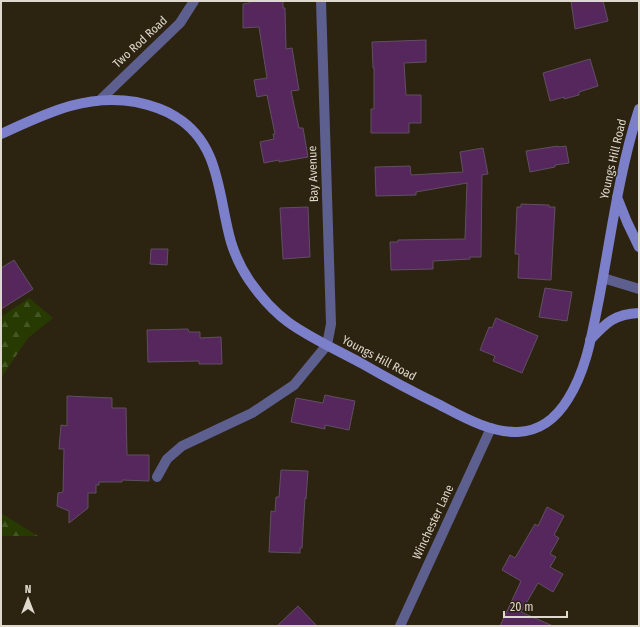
<svg xmlns="http://www.w3.org/2000/svg" width="640" height="627" viewBox="0 0 640 627" font-family="'Fira Sans Condensed',sans-serif">
<style>
.forest{fill:url(#forest-firs)}
.building{fill:#56275d;stroke:#5f5061}
.lines{fill:none;stroke-linecap:round;stroke-linejoin:round}
.lane{stroke:#5d5f8e;stroke-width:10}
.street{stroke:#5d5f8e;stroke-width:10}
.secondary{stroke:#7c7fca;stroke-width:10}
.labels{text-anchor:middle;stroke-width:3;stroke-linejoin:round;paint-order:stroke}
.street-label{font-size:12px;fill:#dfd8cd;stroke:#2d2311}
</style>
<defs>
<pattern id="forest-firs" width="22" height="20" patternUnits="userSpaceOnUse"><rect width="22" height="20" fill="#263a01"/><path d="M5 1l3.5 6h-7zM16 11l3.5 6h-7z" fill="#455625"/></pattern>
</defs>
<rect width="100%" height="100%" fill="#2d2311"/>
<path class="forest" d="M 29,298 L 53,318 L 28,338 L 1,378 L 1,317 Z
M 1,513 L 38,536 L 1,536 Z"/>
<path class="building" d="M 250,1 L 283,1 L 283,8 L 285,8 L 286,49 L 292,48 L 299,90 L 291,91 L 299,128 L 303,128 L 308,157 L 279,162 L 279,160 L 264,163 L 260,142 L 274,139 L 273,134 L 275,134 L 267,95 L 257,97 L 254,80 L 267,78 L 259,27 L 243,28 L 243,4 L 250,3 Z
M 571,1 L 603,1 L 608,21 L 575,29 Z
M 426,40 L 426,62 L 404,63 L 406,95 L 421,95 L 421,123 L 409,123 L 409,133 L 371,133 L 371,109 L 374,109 L 374,68 L 373,68 L 372,42 Z
M 590,59 L 598,86 L 579,92 L 579,95 L 564,99 L 564,97 L 550,101 L 543,73 Z
M 558,146 L 559,147 L 566,146 L 569,163 L 555,165 L 555,167 L 530,172 L 526,151 Z
M 483,148 L 488,174 L 482,175 L 481,257 L 470,257 L 470,259 L 433,261 L 433,269 L 391,270 L 390,242 L 398,242 L 398,240 L 465,239 L 467,183 L 416,192 L 416,195 L 376,196 L 375,167 L 410,166 L 411,175 L 463,172 L 460,152 Z
M 521,204 L 549,205 L 549,207 L 555,207 L 551,280 L 518,278 L 519,254 L 515,254 L 517,207 L 521,207 Z
M 308,207 L 310,257 L 283,259 L 280,208 Z
M 151,249 L 168,249 L 167,265 L 150,264 Z
M 14,260 L 33,289 L 1,309 L 1,268 Z
M 545,288 L 572,292 L 567,321 L 539,317 Z
M 496,318 L 538,336 L 522,373 L 493,361 L 495,356 L 480,350 L 489,327 L 492,328 Z
M 188,329 L 189,332 L 200,332 L 200,338 L 221,337 L 222,364 L 199,364 L 199,361 L 148,362 L 147,330 Z
M 325,395 L 355,401 L 349,430 L 325,425 L 325,429 L 291,422 L 296,398 L 323,403 Z
M 67,396 L 112,398 L 112,408 L 126,408 L 127,455 L 149,455 L 149,481 L 122,480 L 122,482 L 99,482 L 99,485 L 96,485 L 96,493 L 88,493 L 88,508 L 69,523 L 69,511 L 57,506 L 58,493 L 63,492 L 64,449 L 59,449 L 61,425 L 67,426 Z
M 281,470 L 308,471 L 306,499 L 305,498 L 302,548 L 300,548 L 300,553 L 269,552 L 271,511 L 275,512 L 276,497 L 279,497 Z
M 547,507 L 564,516 L 554,535 L 559,538 L 550,554 L 556,557 L 550,567 L 563,574 L 553,592 L 538,583 L 521,612 L 553,626 L 500,626 L 521,581 L 502,570 L 510,555 L 515,558 L 535,524 L 538,526 Z
M 298,606 L 317,626 L 277,626 Z"/>
<g class="lines">
<path class="lane" d="M 157,477 L 167,459 L 182,446 L 252,413 L 294,385 L 327,345"/>
<path class="street" d="M 321,1 L 331,324 L 327,345
M 100,100 L 180,23 L 194,1
M 603,278 L 639,289
M 400,626 L 491,428"/>
<path class="secondary" d="M 1,134 C 45,114 86,93 136,102 C 150,105 164,109 176,117 C 221,144 218,197 231,242 C 235,255 241,268 249,280 C 260,296 272,310 288,322 C 310,338 337,350 361,363 C 387,378 413,392 440,405 C 463,417 491,433 518,432 C 541,431 557,417 568,399 C 587,369 592,333 599,299 C 611,236 619,171 639,109
M 617,197 L 627,222 L 639,247
M 590,340 C 606,323 614,314 639,313"/>
</g>
<g class="labels">
<g class="street-label">
<text transform="translate(140 42) rotate(-43)" y="4">Two Rod Road</text>
<text transform="translate(613 159) rotate(-77)" y="4">Youngs Hill Road</text>
<text transform="translate(313 174) rotate(-92)" y="4">Bay Avenue</text>
<text transform="translate(379 358) rotate(28)" y="4">Youngs Hill Road</text>
<text transform="translate(433 522) rotate(-65)" y="4">Winchester Lane</text>
</g>
</g>
<rect width="640" height="627" fill="none" stroke="#dfd8cd" stroke-width="4"/>
<g transform="translate(28 599)" stroke="#2d2311" stroke-width="3" paint-order="stroke">
<path d="M0-3L7 15L0 10L-7 15Z" fill="#dfd8cd"/>
<text y="-6" font-size="11" font-weight="bold" text-anchor="middle" fill="#dfd8cd">N</text>
</g>
<path d="M504 611v6h63v-6" fill="none" stroke="#dfd8cd" stroke-width="2"/>
<text x="510" y="611" font-size="12" fill="#dfd8cd" stroke="#2d2311" stroke-width="3" paint-order="stroke">20 m</text>
</svg>
